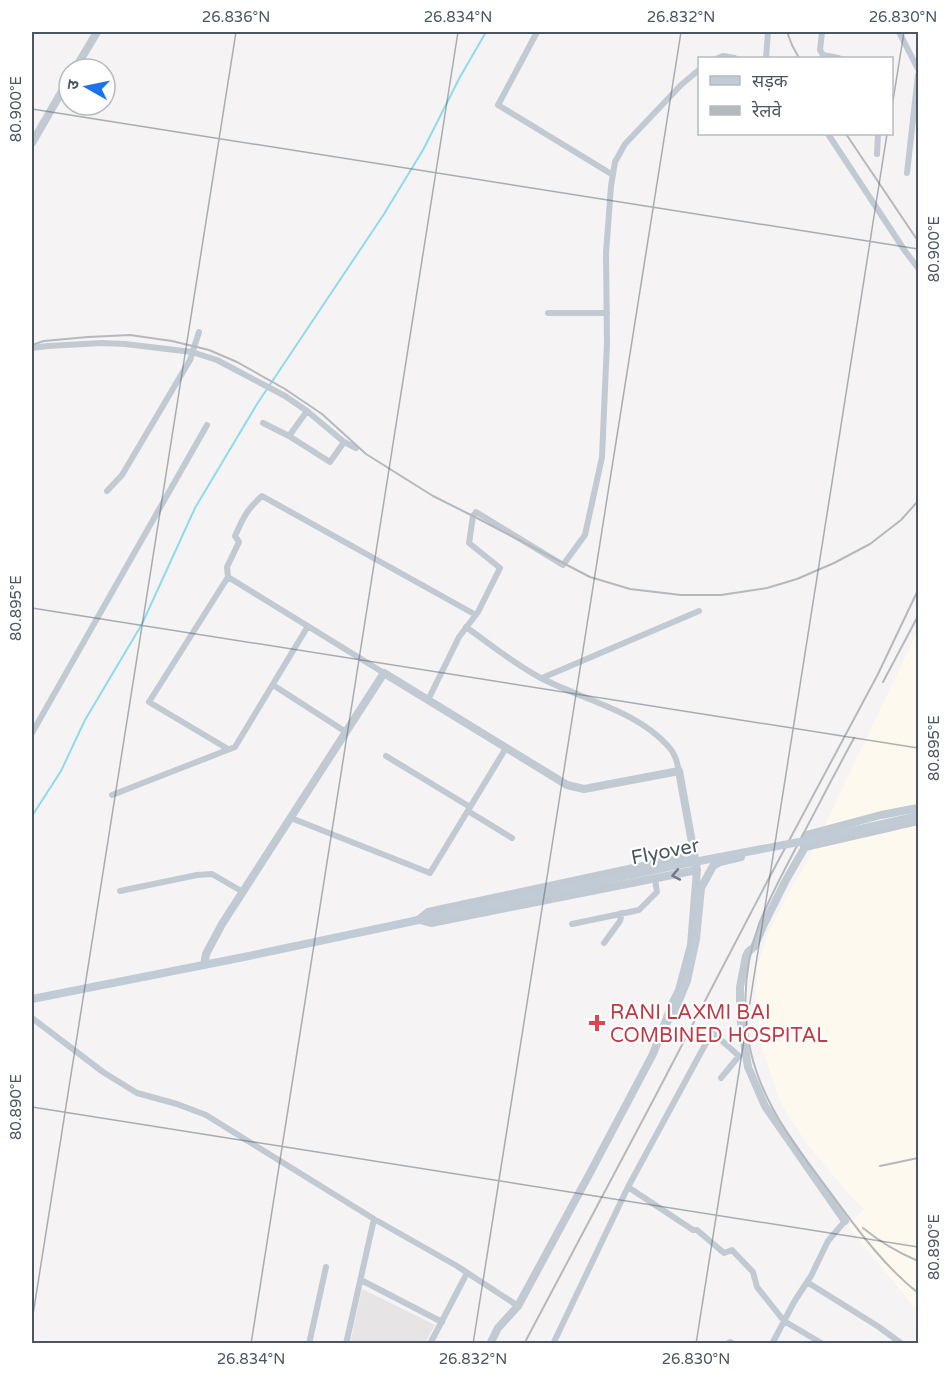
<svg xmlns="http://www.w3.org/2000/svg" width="950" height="1375" viewBox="0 0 950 1375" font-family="'Varela Round','Noto Sans Devanagari',sans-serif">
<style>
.commercial{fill:#fdf9ef}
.education{fill:#e6e4e5}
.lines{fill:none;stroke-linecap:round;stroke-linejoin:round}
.stream{stroke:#90daee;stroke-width:2}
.minor{stroke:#c1cad2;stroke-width:6}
.tertiary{stroke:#c1cad2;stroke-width:8}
.secondary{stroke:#c1cbd6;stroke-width:8}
.rail{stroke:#b5b8bd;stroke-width:2}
.secondary-bridge{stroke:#c1cbd6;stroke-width:8}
.oneway{stroke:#6e7983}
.ticks{fill:none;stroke:#4a5661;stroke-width:1.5;stroke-opacity:0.45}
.health-dot{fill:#e0444e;stroke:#fff;stroke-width:2}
.labels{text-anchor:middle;stroke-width:4.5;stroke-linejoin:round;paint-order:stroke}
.street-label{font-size:20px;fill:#4a5661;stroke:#fff}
.health-label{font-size:20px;fill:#be3a42;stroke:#fff;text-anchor:start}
.neatline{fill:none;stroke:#4a5661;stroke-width:2}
.ticks-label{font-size:15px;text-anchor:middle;fill:#4a5661}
</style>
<rect width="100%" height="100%" fill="#f5f3f3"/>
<path class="commercial" d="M 918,630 L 918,1312 L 848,1226 L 864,1209 L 853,1199 L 807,1144 L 781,1104 L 761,1045 L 755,1005 L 757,966 L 768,933 L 789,892 L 811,854 Z"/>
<path class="education" d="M 362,1289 L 435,1325 L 425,1343 L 350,1343 Z"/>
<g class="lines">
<path class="stream" d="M 32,816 L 61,771 L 85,720 L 142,624 L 195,508 L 257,404 L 384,214 L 423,150 L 460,77 L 486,32"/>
<path class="minor" d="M 537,32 L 498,105 L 613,175
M 822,32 L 820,50 L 823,55 L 839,58
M 899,32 L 918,69
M 718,58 L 723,56 L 735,58
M 766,58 L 768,32
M 828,134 L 905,251 L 918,268
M 877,154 L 878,134
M 907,173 L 918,75
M 548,313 L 607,313
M 32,348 L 48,346 L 102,343 L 125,344 L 192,352 L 217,360 L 285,396 L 307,411 L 344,442 L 356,448
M 263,423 L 289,436 L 330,462 L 344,442
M 289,436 L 307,411
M 107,491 L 122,475 L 190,360 L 199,332
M 228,577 L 384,673
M 466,627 C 490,644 513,663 539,677 C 580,699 636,710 668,746 C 675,753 677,762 679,771
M 542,678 L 699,611
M 273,685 L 346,732
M 428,700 L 459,637 L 478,612 L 500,568 L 469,543 L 473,516 L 476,512 L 563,565 L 585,535 L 602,457 L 607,343 L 606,253 L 611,186 L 615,162 L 625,144 L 681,85 L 700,69
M 32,733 L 207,425
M 228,749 L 149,702 L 228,577 L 227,567 L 239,542 L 235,536 C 243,518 247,509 262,496 L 476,615
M 386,756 L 470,807
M 112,795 L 235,747 L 308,626
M 468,811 L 512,838
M 291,818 L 430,873 L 506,748
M 120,891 L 197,875 L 212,874 L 243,892
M 572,924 L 639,910 L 657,892 L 655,879
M 604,943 L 620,921 L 622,913
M 32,1018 L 103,1072 L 137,1093 L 177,1104 L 206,1115 L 374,1219 L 457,1266 L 518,1306
M 721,1078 L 739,1056 L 712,1032 L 628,1187 L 693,1230 L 697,1230 L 724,1253 L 732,1250 L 753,1272 L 757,1287 L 784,1321 L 823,1344
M 361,1280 L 442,1322
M 807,1282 L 879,1327 L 902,1344
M 309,1344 L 326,1267
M 346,1344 L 374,1219
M 430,1344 L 467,1273
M 553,1344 L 628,1187
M 727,1344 L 730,1342 L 734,1344
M 772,1344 L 794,1302 L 811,1276 L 828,1241 L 845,1221"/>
<path class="tertiary" d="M 75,69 L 97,32
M 32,143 L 69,79
M 918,808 L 881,815 L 806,835 L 803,844 L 805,847 L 918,821
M 805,847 L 786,880 L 764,924 L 754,947 L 748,952 L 746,956 L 740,987 L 740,1017 L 748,1067 L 765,1106 L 845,1221
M 418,920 L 428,912 L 694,855
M 420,920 L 431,923 L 697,870
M 204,965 L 206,954 L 222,924 L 384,673 L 567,785 L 584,789 L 679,771 L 697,870 L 691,945 L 679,990 L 673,1002 L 653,1054 L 591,1171 L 518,1306 L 498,1328 L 490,1344"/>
<path class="secondary" d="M 32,999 L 249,956 L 428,918
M 662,1030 L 675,1010 L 687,981 L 696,939 L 701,888 L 713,866 L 720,862 L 741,857"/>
<path class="rail" d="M 787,32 L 792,45 L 799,58
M 846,134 L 918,241
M 32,345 L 44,341 L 88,337 L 130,335 L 172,341 L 209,350 L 237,362 L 285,389 L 322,414 L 366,454 L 433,496 L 473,516 L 590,577 L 630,589 L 681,595 L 721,595 L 767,588 L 797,579 L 834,563 L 870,544 L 901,520 L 918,501
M 883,682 L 918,616
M 854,738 C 835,773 817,808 799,842 C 785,869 770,896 759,924 C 742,971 740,1028 758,1076 C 772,1114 796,1147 821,1180 C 851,1220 879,1262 918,1293
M 880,1166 L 918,1158
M 863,1228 C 880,1242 899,1253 918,1261
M 524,1344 L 657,1093 L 768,880 L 878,674 L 918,590"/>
<path class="secondary-bridge" d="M 428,918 L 673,866 L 820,838 L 918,816"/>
</g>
<defs><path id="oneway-chevron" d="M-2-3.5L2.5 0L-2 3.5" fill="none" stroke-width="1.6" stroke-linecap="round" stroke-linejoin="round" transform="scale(1.5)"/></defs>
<use class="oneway" href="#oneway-chevron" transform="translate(676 875) rotate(169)"/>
<path class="ticks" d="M 892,107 L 904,32M 32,109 L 918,249M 32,608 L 918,748M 32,1107 L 918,1247M 32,1321 L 236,32M 251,1344 L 458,32M 473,1344 L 681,32M 696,1344 L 887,134M 918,1344 L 918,1342"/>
<path class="health-dot" d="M594 1014h6v6h6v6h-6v6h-6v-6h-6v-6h6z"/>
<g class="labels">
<g class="street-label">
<text transform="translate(665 851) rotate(-11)" y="7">Flyover</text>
</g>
<g class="health-label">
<text x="610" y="1019">RANI LAXMI BAI<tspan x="610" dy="23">COMBINED HOSPITAL</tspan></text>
</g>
</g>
<rect width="950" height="1375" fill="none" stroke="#ffffff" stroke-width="66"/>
<rect x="698" y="57" width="195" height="78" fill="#ffffff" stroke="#b7bbc0" stroke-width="1.5"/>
<rect x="710" y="76" width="30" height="9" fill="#c1cbd6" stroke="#b7bbc0" stroke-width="1.5"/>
<text x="752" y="87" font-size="18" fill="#4a5661">सड़क</text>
<rect x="710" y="106" width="30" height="9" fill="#b5b8bd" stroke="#b7bbc0" stroke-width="1.5"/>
<text x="752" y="117" font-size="18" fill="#4a5661">रेलवे</text>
<g transform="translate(87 87) rotate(279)"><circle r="28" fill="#ffffff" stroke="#b7bbc0" stroke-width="1.5"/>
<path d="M0-4.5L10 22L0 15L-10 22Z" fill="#1a73e8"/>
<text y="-9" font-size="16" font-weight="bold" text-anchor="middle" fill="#4a5661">उ</text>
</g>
<rect x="33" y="33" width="884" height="1309" class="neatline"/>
<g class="ticks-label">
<text x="236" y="22">26.836°N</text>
<text x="458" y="22">26.834°N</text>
<text x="681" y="22">26.832°N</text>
<text x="903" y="22">26.830°N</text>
<text transform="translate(16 109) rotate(-90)" y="5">80.900°E</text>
<text transform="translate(934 249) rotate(-90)" y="5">80.900°E</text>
<text transform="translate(16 608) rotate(-90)" y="5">80.895°E</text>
<text transform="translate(934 748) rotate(-90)" y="5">80.895°E</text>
<text transform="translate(16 1107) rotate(-90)" y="5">80.890°E</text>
<text transform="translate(934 1247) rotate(-90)" y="5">80.890°E</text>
<text x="251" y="1364">26.834°N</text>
<text x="473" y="1364">26.832°N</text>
<text x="696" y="1364">26.830°N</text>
</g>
</svg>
